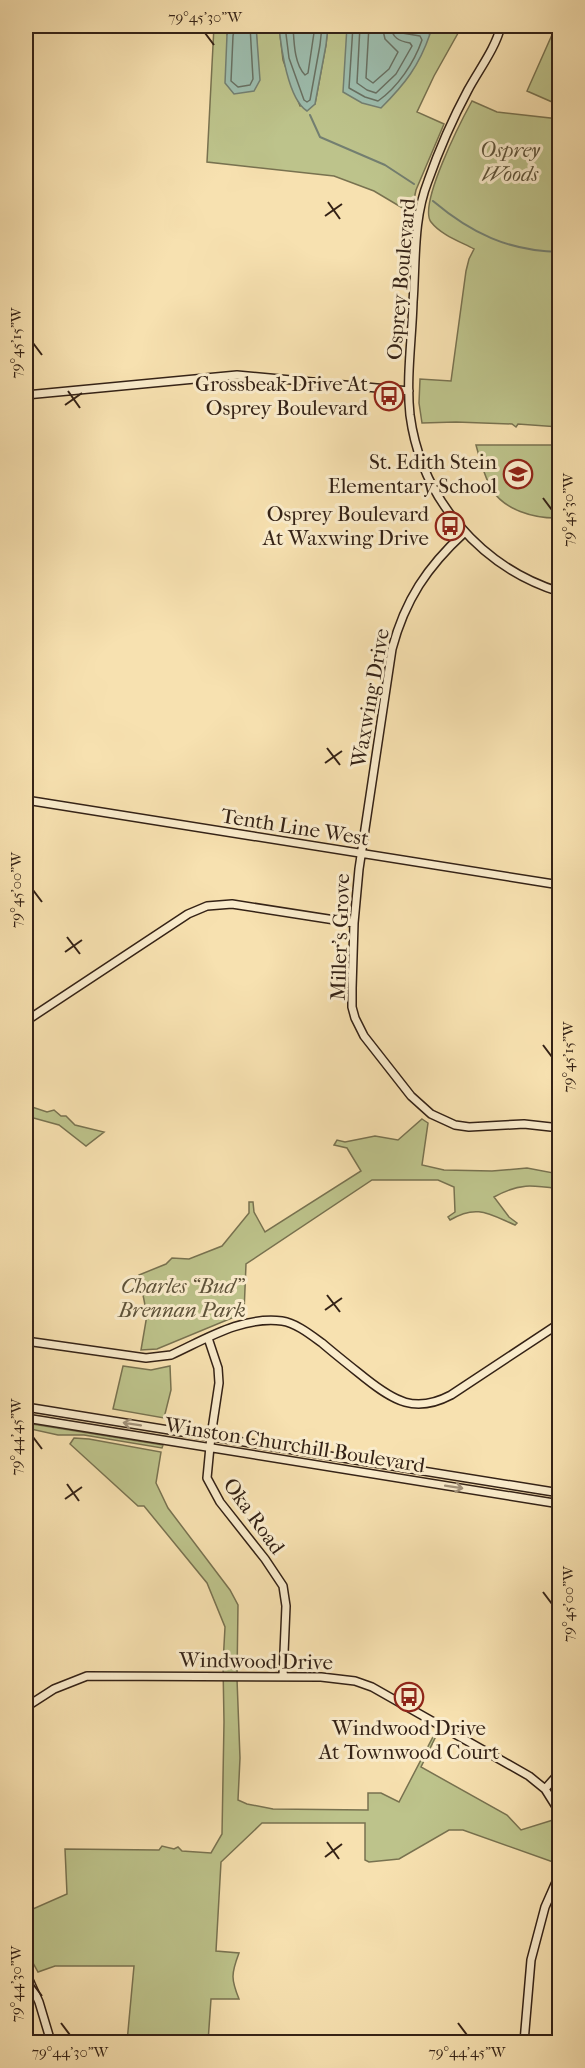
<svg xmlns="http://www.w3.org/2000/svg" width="585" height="2068" viewBox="0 0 585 2068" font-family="'IM FELL French Canon',serif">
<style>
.green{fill:#bdc38b;stroke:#787250;stroke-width:1.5}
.water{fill:#9dbdae;stroke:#737f71;stroke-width:1.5}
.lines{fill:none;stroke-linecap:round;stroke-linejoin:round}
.shore{stroke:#687062;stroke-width:1.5}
.stream{stroke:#737f71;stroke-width:2}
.secondary-casing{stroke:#342216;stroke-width:10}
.secondary{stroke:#faeccc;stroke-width:7}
.oneway{stroke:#a1917a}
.ticks{fill:none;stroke:#342216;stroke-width:2}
.labels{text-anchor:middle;stroke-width:6;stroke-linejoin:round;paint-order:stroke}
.park-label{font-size:21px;font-style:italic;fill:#5d5239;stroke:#faeccc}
.street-label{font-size:21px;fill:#342216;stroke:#faeccc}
.poi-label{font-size:21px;fill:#342216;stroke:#faeccc;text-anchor:end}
.neatline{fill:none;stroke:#342216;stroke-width:2}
.ticks-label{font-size:15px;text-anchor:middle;fill:#342216}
</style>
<rect width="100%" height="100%" fill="#f7e1b0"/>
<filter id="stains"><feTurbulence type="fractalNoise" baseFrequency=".00333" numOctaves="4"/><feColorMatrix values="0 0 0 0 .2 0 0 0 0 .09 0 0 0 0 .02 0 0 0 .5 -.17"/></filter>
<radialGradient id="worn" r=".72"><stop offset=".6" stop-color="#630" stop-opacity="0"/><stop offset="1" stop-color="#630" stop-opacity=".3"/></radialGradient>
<path class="green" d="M 214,26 L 230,26 L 227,35 L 257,51 L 256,26 L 279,26 L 283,60 L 300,106 L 315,104 L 326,45 L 328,26 L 347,26 L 347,37 L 422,30 L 382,26 L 462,26 L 434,76 L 417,112 L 444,124 L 416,190 L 411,213 L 374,191 L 334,176 L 207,162 Z
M 555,28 L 559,30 L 559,105 L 527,91 Z
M 472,101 L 497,112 L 559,119 L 559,427 L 518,424 L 516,427 L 512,424 L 456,422 L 422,423 L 419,403 L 420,379 L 451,381 L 466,271 L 469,259 L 474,249 C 461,242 441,235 431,222 C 418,205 461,121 472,101 Z
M 476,445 L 555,445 L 560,452 L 556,518 C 533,518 505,510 492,490 C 484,476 480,460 476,445 Z
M 26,1105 L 47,1112 L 54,1110 L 61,1116 L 66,1116 L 75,1125 L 104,1132 L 86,1146 L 59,1125 L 26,1116 Z
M 422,1119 L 428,1123 L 422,1165 L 444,1170 L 492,1171 L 527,1168 L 559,1174 L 559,1189 C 532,1185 519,1183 494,1197 L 509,1217 L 517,1223 L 515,1225 C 489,1214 477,1204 450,1220 L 448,1217 L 455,1212 L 454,1187 L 438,1180 L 372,1180 L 246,1264 L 244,1313 L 157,1349 L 141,1350 L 147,1315 L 139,1275 L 166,1264 L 172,1258 L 189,1259 L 222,1246 L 249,1213 L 249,1202 L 253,1202 L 254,1212 L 265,1232 L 361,1171 L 347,1148 L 334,1145 L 337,1140 L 345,1142 L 375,1136 L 398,1140 Z
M 123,1366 L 151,1370 L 170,1366 L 171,1390 L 164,1418 L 113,1409 Z
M 26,1423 L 163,1445 L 162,1448 L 84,1435 L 58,1435 L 26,1428 Z
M 74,1438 L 89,1439 L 161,1452 L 156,1483 L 168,1508 L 230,1590 L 238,1605 L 237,1679 L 240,1758 L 238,1800 L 247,1804 L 273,1809 L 368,1810 L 368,1793 L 381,1793 L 399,1802 L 435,1733 L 437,1734 L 421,1767 L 507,1815 L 521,1830 L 553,1820 L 556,1833 L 559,1833 L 559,1849 L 556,1849 L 553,1862 L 463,1830 L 449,1830 L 399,1859 L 369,1862 L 365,1860 L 365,1823 L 262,1823 L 221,1862 L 216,1951 L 239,1953 C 231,1974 231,1979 239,1999 L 211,1999 L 208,2042 L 127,2042 L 134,1966 L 55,1966 L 38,1972 L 26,1950 L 26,1912 L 67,1894 L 65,1849 L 159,1850 L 162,1846 L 174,1849 L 178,1847 L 182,1851 L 211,1853 L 222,1834 L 224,1722 L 223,1664 L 225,1627 L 207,1583 L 144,1506 L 138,1506 L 70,1444 Z"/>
<path class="water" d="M 230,26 L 256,26 L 260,80 L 254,91 L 234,94 L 225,83 L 227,35 Z
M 279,26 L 328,26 L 326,45 L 315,104 L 307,111 C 288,99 281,48 279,26 Z
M 347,26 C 374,25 405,24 430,34 C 419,66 405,84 381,108 L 362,103 L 343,92 Z"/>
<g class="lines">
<path class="shore" d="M 235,26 L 233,36 L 231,81 L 238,87 L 250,85 L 253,79 L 250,26
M 285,26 L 289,58 L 304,100 L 307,102 L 310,100 L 320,45 L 322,26
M 293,26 C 294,41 294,64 305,75 L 308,73 L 315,26
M 353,26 L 349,88 L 365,97 L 378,101 C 398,87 414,63 422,40 L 420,36 L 402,33 L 399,26
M 360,26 L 357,83 L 367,90 L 376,93 L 396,74 L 412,46 L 410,43 C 399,41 392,38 391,26
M 369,26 L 366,78 L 373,83 L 389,69 L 398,52 L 385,39 L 382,26"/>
<path class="stream" d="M 310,115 L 320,137 L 385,165 L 414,184
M 433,201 C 471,233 508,251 560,252
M 555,283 L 558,253"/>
<g class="secondary-casing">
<path id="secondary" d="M 501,26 C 495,49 480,68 468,90 C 453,118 439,150 428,181 C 413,219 416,262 413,302 C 412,339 406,378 410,415 C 421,498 480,567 560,592
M 26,395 L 237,375 L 409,391
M 464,533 C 427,567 405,600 392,649 L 359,869 L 354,923 L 352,988 L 352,1007 L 355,1018 L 364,1036 L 393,1073 L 411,1096 L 431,1114 L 455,1125 L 469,1127 L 524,1124 L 560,1128
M 26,800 L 560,885
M 26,1021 L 188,914 L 207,906 L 232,904 L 354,923
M 208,1338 L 218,1368 L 219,1383 L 211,1436 L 207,1478 L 220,1502 L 265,1559 L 283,1586 L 286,1606 L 283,1676
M 26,1341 L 146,1358 L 171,1355 C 206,1339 242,1316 282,1321 C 296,1323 311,1335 322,1343 C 336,1355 350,1366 365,1378 C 394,1401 415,1414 451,1395 L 560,1323
M 26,1407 L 560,1493
M 26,1418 L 560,1504
M 26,1707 L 54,1689 L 87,1676 L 321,1677 L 355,1681 L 372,1687 L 529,1776 L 545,1789 L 560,1813
M 545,1789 L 560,1772
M 26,1973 L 39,2002 L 51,2042
M 524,2042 L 531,1960 L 545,1907 L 560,1873"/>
</g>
<use href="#secondary" class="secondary"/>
</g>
<defs><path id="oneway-shaft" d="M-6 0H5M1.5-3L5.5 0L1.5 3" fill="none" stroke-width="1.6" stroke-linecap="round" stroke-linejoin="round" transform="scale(1.5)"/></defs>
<g class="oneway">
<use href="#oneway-shaft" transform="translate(132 1424) rotate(-171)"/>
<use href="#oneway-shaft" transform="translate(454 1487) rotate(9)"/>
</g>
<path class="ticks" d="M 205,33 L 214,45M 328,202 L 340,219M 325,216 L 342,204M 33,343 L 42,355M 68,391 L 80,408M 65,405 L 82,393M 543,498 L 552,510M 327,748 L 340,765M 325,763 L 342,751M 33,890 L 42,902M 67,937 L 80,954M 65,952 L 82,940M 543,1045 L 552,1057M 327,1295 L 340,1312M 325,1310 L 342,1298M 33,1437 L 42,1449M 67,1484 L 79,1501M 65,1499 L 82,1487M 543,1592 L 552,1604M 327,1842 L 339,1859M 325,1857 L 342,1844M 33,1984 L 42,1996M 61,2023 L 70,2035M 458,2023 L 467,2035"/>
<defs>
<g id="bus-ring" transform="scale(1.5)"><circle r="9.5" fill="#faeccc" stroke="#8f2418" stroke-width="1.5"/><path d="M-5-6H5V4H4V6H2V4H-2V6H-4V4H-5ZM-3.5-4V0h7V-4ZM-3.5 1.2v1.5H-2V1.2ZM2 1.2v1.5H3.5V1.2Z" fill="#8f2418"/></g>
<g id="school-ring" transform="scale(1.5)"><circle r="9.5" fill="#faeccc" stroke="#8f2418" stroke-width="1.5"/><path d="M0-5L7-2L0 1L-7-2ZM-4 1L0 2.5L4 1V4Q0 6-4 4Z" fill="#8f2418"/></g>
</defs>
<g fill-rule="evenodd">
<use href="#bus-ring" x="389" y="396"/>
<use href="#school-ring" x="518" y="474"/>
<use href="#bus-ring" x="450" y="526"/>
<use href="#bus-ring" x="409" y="1697"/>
</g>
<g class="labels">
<g class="park-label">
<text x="510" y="157">Osprey<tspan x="510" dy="24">Woods</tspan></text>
<text x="182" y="1293">Charles “Bud”<tspan x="182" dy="24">Brennan Park</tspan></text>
</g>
<g class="street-label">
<text transform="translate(401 279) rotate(-85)" y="7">Osprey Boulevard</text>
<text transform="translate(370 698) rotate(-80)" y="7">Waxwing Drive</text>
<text transform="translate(295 827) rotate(9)" y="7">Tenth Line West</text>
<text transform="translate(340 937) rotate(-88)" y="7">Miller's Grove</text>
<text transform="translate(295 1445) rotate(9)" y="7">Winston Churchill Boulevard</text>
<text transform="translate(254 1516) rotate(54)" y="7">Oka Road</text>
<text transform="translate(256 1661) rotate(1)" y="7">Windwood Drive</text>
</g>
<g class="poi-label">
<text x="368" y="391">Grossbeak Drive At<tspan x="368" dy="24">Osprey Boulevard</tspan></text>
<text x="497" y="469">St. Edith Stein<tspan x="497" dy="24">Elementary School</tspan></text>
<text x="429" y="521">Osprey Boulevard<tspan x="429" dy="24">At Waxwing Drive</tspan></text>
<text x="409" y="1735" text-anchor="middle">Windwood Drive<tspan x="409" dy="24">At Townwood Court</tspan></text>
</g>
</g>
<rect width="585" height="2068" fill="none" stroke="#f7e1b0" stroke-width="66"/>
<rect x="33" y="33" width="519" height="2002" class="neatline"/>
<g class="ticks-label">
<text x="205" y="22">79°45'30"W</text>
<text transform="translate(16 343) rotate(-90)" y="5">79°45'15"W</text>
<text transform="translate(568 510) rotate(-90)" y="5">79°45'30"W</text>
<text transform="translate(16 890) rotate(-90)" y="5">79°45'00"W</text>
<text transform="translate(568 1057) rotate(-90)" y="5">79°45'15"W</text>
<text transform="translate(16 1437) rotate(-90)" y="5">79°44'45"W</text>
<text transform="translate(568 1604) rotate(-90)" y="5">79°45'00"W</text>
<text transform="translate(16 1984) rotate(-90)" y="5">79°44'30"W</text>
<text x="70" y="2057">79°44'30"W</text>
<text x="467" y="2057">79°44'45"W</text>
</g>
<rect width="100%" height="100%" filter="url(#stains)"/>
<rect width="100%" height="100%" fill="url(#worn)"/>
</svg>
